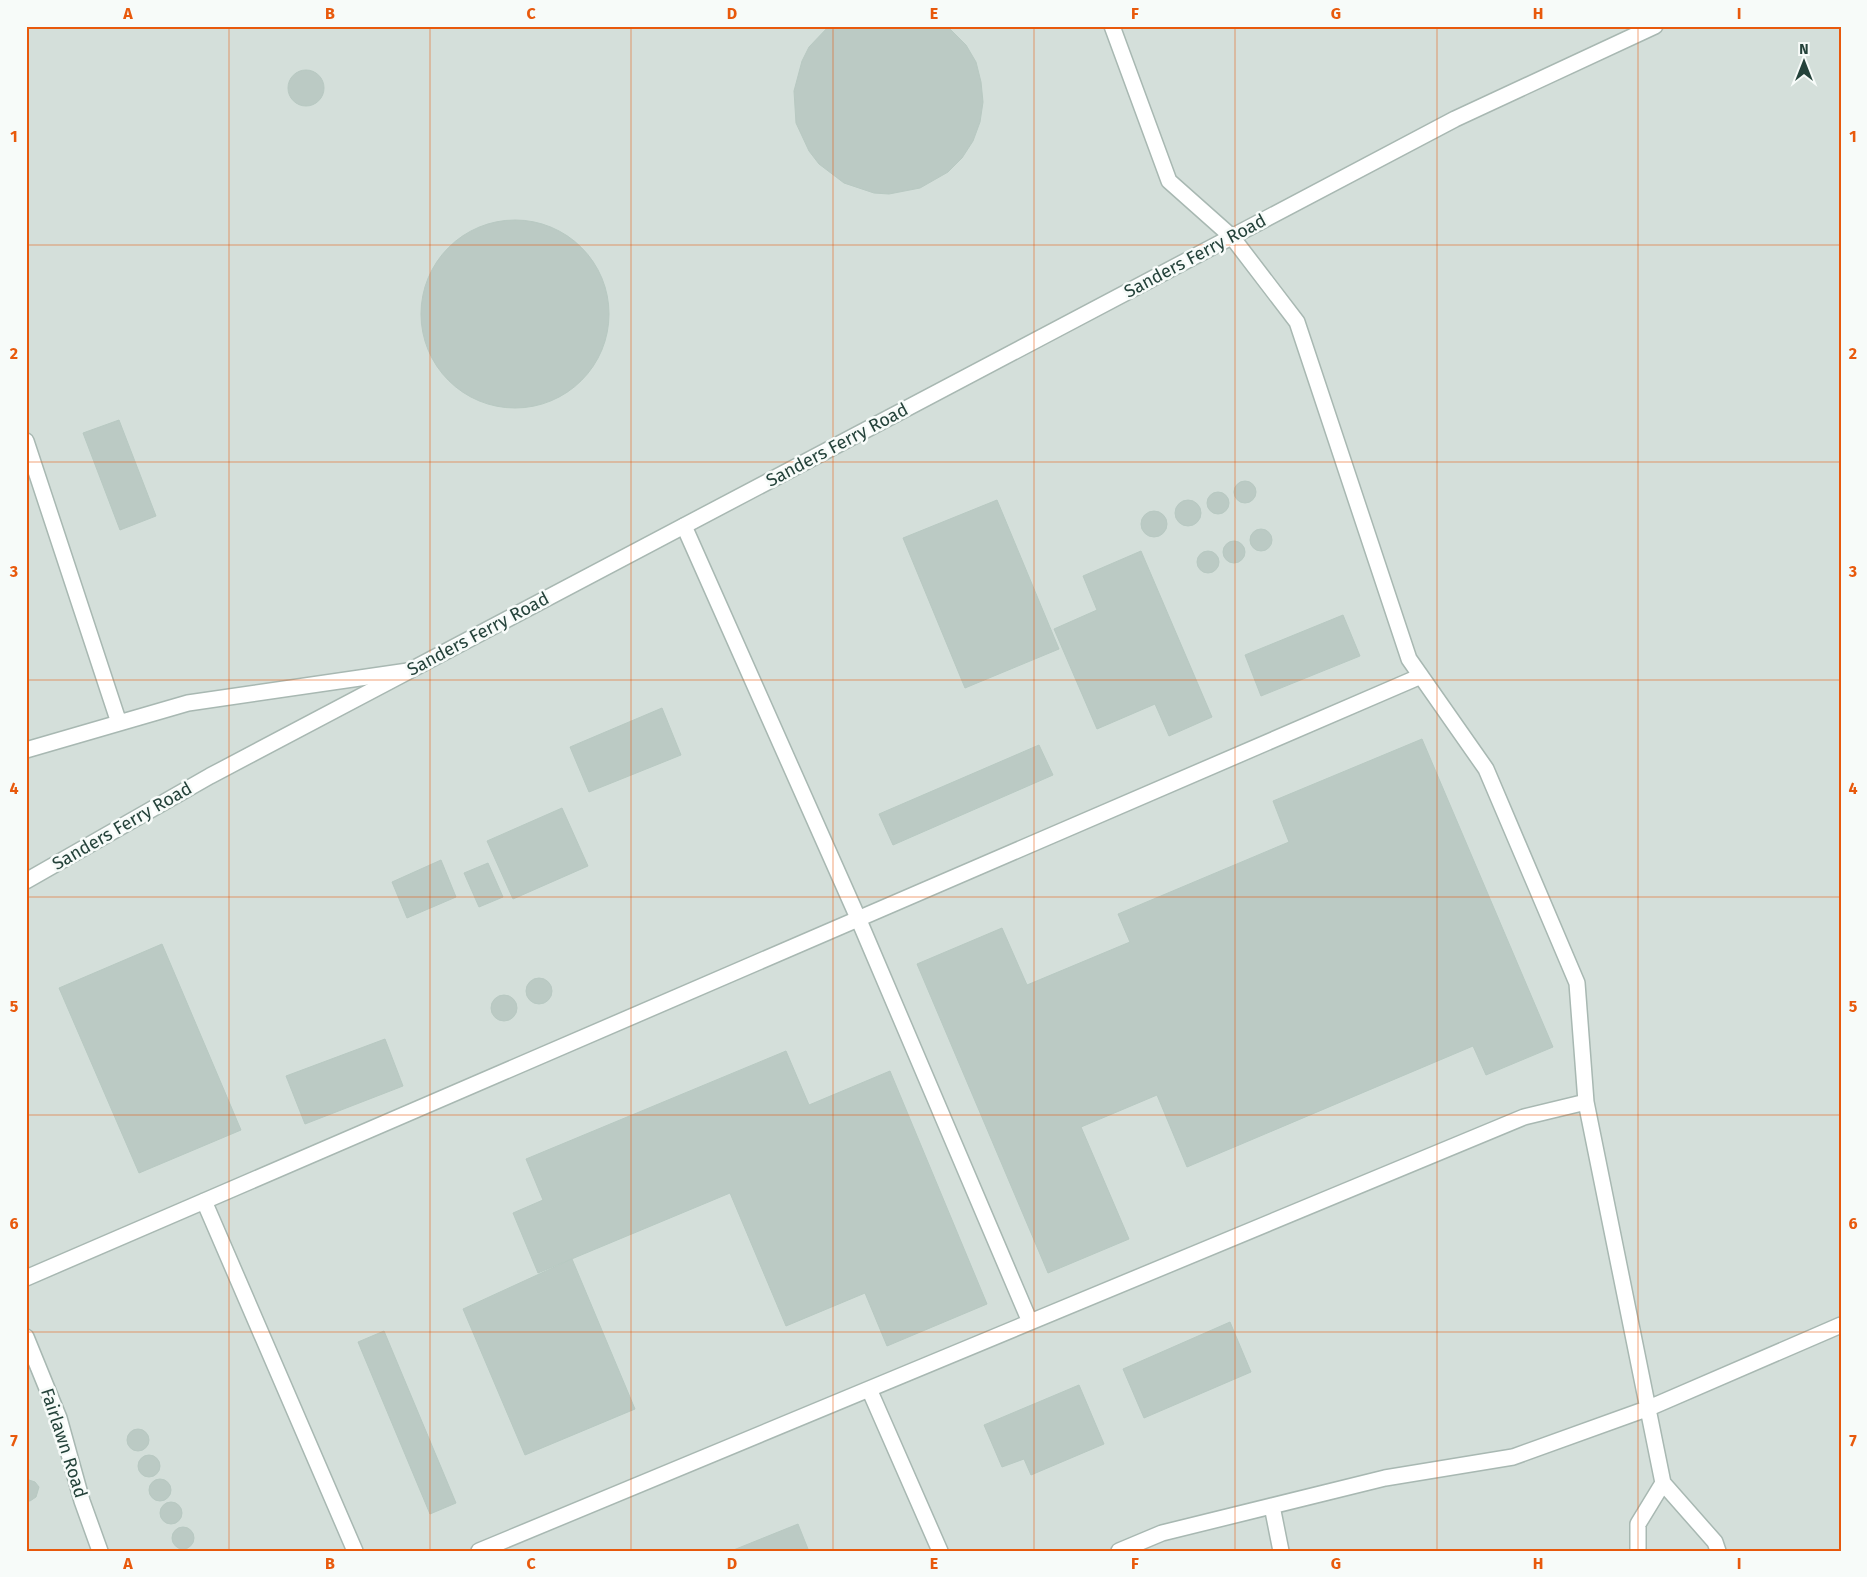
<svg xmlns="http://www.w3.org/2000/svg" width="1867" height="1577" font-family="'Fira Sans',sans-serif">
<rect width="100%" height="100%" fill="#e6efeb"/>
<path fill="#d4dfda" d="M26 26H1841V1551H26Z"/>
<path fill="#bbcac4" stroke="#b8c9c2" d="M829 26H947L966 45 976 62 981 82 983 102 980 122 973 141 962 158 948 172 920 188 889 194 874 193 844 183 819 164 809 151 796 123 794 91 802 61 809 47Z
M288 88a18 18 0 1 1 36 0a18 18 0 1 1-36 0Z
M421 314a94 94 0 1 1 188 0a94 94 0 1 1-188 0Z
M119 420 156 516 120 530 83 433Z
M1234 492a11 11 0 1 1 22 0a11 11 0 1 1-22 0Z
M1207 503a11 11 0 1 1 22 0a11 11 0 1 1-22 0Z
M997 500 1059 649 965 688 903 538Z
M1175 513a13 13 0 1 1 26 0a13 13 0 1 1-26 0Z
M1141 524a13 13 0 1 1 26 0a13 13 0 1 1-26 0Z
M1250 540a11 11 0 1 1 22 0a11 11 0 1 1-22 0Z
M1223 552a11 11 0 1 1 22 0a11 11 0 1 1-22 0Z
M1197 562a11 11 0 1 1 22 0a11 11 0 1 1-22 0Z
M1141 551 1212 717 1169 736 1155 704 1097 729 1054 629 1097 610 1083 576Z
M1343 615 1360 656 1261 696 1245 655Z
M662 708 681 755 589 792 570 747Z
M1422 739 1553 1047 1486 1075 1473 1046 1187 1167 1157 1095 1081 1127 1129 1239 1048 1273 917 964 1002 928 1027 985 1130 942 1118 914 1289 842 1273 801Z
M1039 745 1053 775 893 845 879 814Z
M562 808 588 866 513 899 487 841Z
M441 860 456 897 407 918 392 882Z
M488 863 503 897 479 907 464 873Z
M162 944 241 1130 139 1173 59 988Z
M526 991a13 13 0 1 1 26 0a13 13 0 1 1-26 0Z
M491 1008a13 13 0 1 1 26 0a13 13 0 1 1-26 0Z
M385 1039 403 1086 305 1124 286 1076Z
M786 1051 809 1105 890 1071 987 1304 887 1346 865 1293 786 1326 730 1193 538 1273 513 1213 543 1200 526 1159Z
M572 1259 635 1409 525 1455 463 1309Z
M1230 1322 1251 1372 1144 1418 1123 1369Z
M384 1331 456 1503 430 1514 358 1342Z
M1079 1385 1104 1444 1031 1475 1024 1459 1002 1467 984 1425Z
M127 1440a11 11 0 1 1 22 0a11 11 0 1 1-22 0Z
M138 1466a11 11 0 1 1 22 0a11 11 0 1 1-22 0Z
M26 1479 35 1482 39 1487 36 1497 30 1501H26Z
M149 1490a11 11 0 1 1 22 0a11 11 0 1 1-22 0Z
M160 1513a11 11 0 1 1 22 0a11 11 0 1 1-22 0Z
M798 1524 808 1549 731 1551Z
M172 1538a11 11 0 1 1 22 0a11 11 0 1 1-22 0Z"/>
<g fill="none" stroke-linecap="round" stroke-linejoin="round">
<g stroke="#a8b8b2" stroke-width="18">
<path id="lane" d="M1112 26 1169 181 1232 237 1297 322 1409 659 1486 769 1577 983 1586 1102 1663 1483
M26 441 119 723
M684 526 858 918 1030 1322
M26 750 188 703 408 671
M204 1201 355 1551
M26 1278 1421 676
M869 1389 940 1551
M1272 1506 1281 1551
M479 1551 1524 1117 1586 1102
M1119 1551 1162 1533 1385 1478 1513 1457 1649 1408 1841 1325
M1638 1551V1524L1663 1483 1715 1542 1718 1551"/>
</g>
<g stroke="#a8b8b2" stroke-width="18">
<path id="street" d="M26 881 210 776 1455 119 1655 26
M26 1337 59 1418 82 1501 100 1551"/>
</g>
<use href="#lane" stroke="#fff" stroke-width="15"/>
<use href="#street" stroke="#fff" stroke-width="15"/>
</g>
<path fill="none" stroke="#e8590c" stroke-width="1" stroke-opacity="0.55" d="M229 26V1551M430 26V1551M631 26V1551M833 26V1551M1034 26V1551M1235 26V1551M1437 26V1551M1638 26V1551M26 245H1841M26 462H1841M26 680H1841M26 897H1841M26 1115H1841M26 1332H1841"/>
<g text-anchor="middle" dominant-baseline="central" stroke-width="5" stroke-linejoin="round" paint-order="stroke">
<g font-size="18" fill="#24423a" stroke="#f7fbf9">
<text transform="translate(1195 256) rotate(-28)">Sanders Ferry Road</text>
<text transform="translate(837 445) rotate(-28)">Sanders Ferry Road</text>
<text transform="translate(478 634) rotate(-28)">Sanders Ferry Road</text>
<text transform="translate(122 826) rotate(-30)">Sanders Ferry Road</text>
<text transform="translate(64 1443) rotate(72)">Fairlawn Road</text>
</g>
</g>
<rect width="1867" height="1577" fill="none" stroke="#f7fbf9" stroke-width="55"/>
<g transform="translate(1804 62)" stroke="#f7fbf9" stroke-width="4" paint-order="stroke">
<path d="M0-4L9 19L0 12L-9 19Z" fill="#24423a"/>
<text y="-8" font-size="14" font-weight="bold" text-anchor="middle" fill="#24423a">N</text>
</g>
<rect x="28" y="28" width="1812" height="1522" fill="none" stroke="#e8590c" stroke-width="2"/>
<g font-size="16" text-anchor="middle" font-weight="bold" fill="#e8590c">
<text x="128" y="19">A</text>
<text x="330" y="19">B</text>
<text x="531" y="19">C</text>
<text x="732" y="19">D</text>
<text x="934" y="19">E</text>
<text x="1135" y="19">F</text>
<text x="1336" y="19">G</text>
<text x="1538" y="19">H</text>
<text x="1739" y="19">I</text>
<text x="14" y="142">1</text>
<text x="1853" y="142">1</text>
<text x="14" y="359">2</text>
<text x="1853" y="359">2</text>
<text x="14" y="577">3</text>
<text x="1853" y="577">3</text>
<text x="14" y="794">4</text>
<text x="1853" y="794">4</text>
<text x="14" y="1012">5</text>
<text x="1853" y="1012">5</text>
<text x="14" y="1229">6</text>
<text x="1853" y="1229">6</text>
<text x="14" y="1446">7</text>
<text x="1853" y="1446">7</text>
<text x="128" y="1569">A</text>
<text x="330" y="1569">B</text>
<text x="531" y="1569">C</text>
<text x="732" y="1569">D</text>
<text x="934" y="1569">E</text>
<text x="1135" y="1569">F</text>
<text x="1336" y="1569">G</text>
<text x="1538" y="1569">H</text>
<text x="1739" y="1569">I</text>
</g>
</svg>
